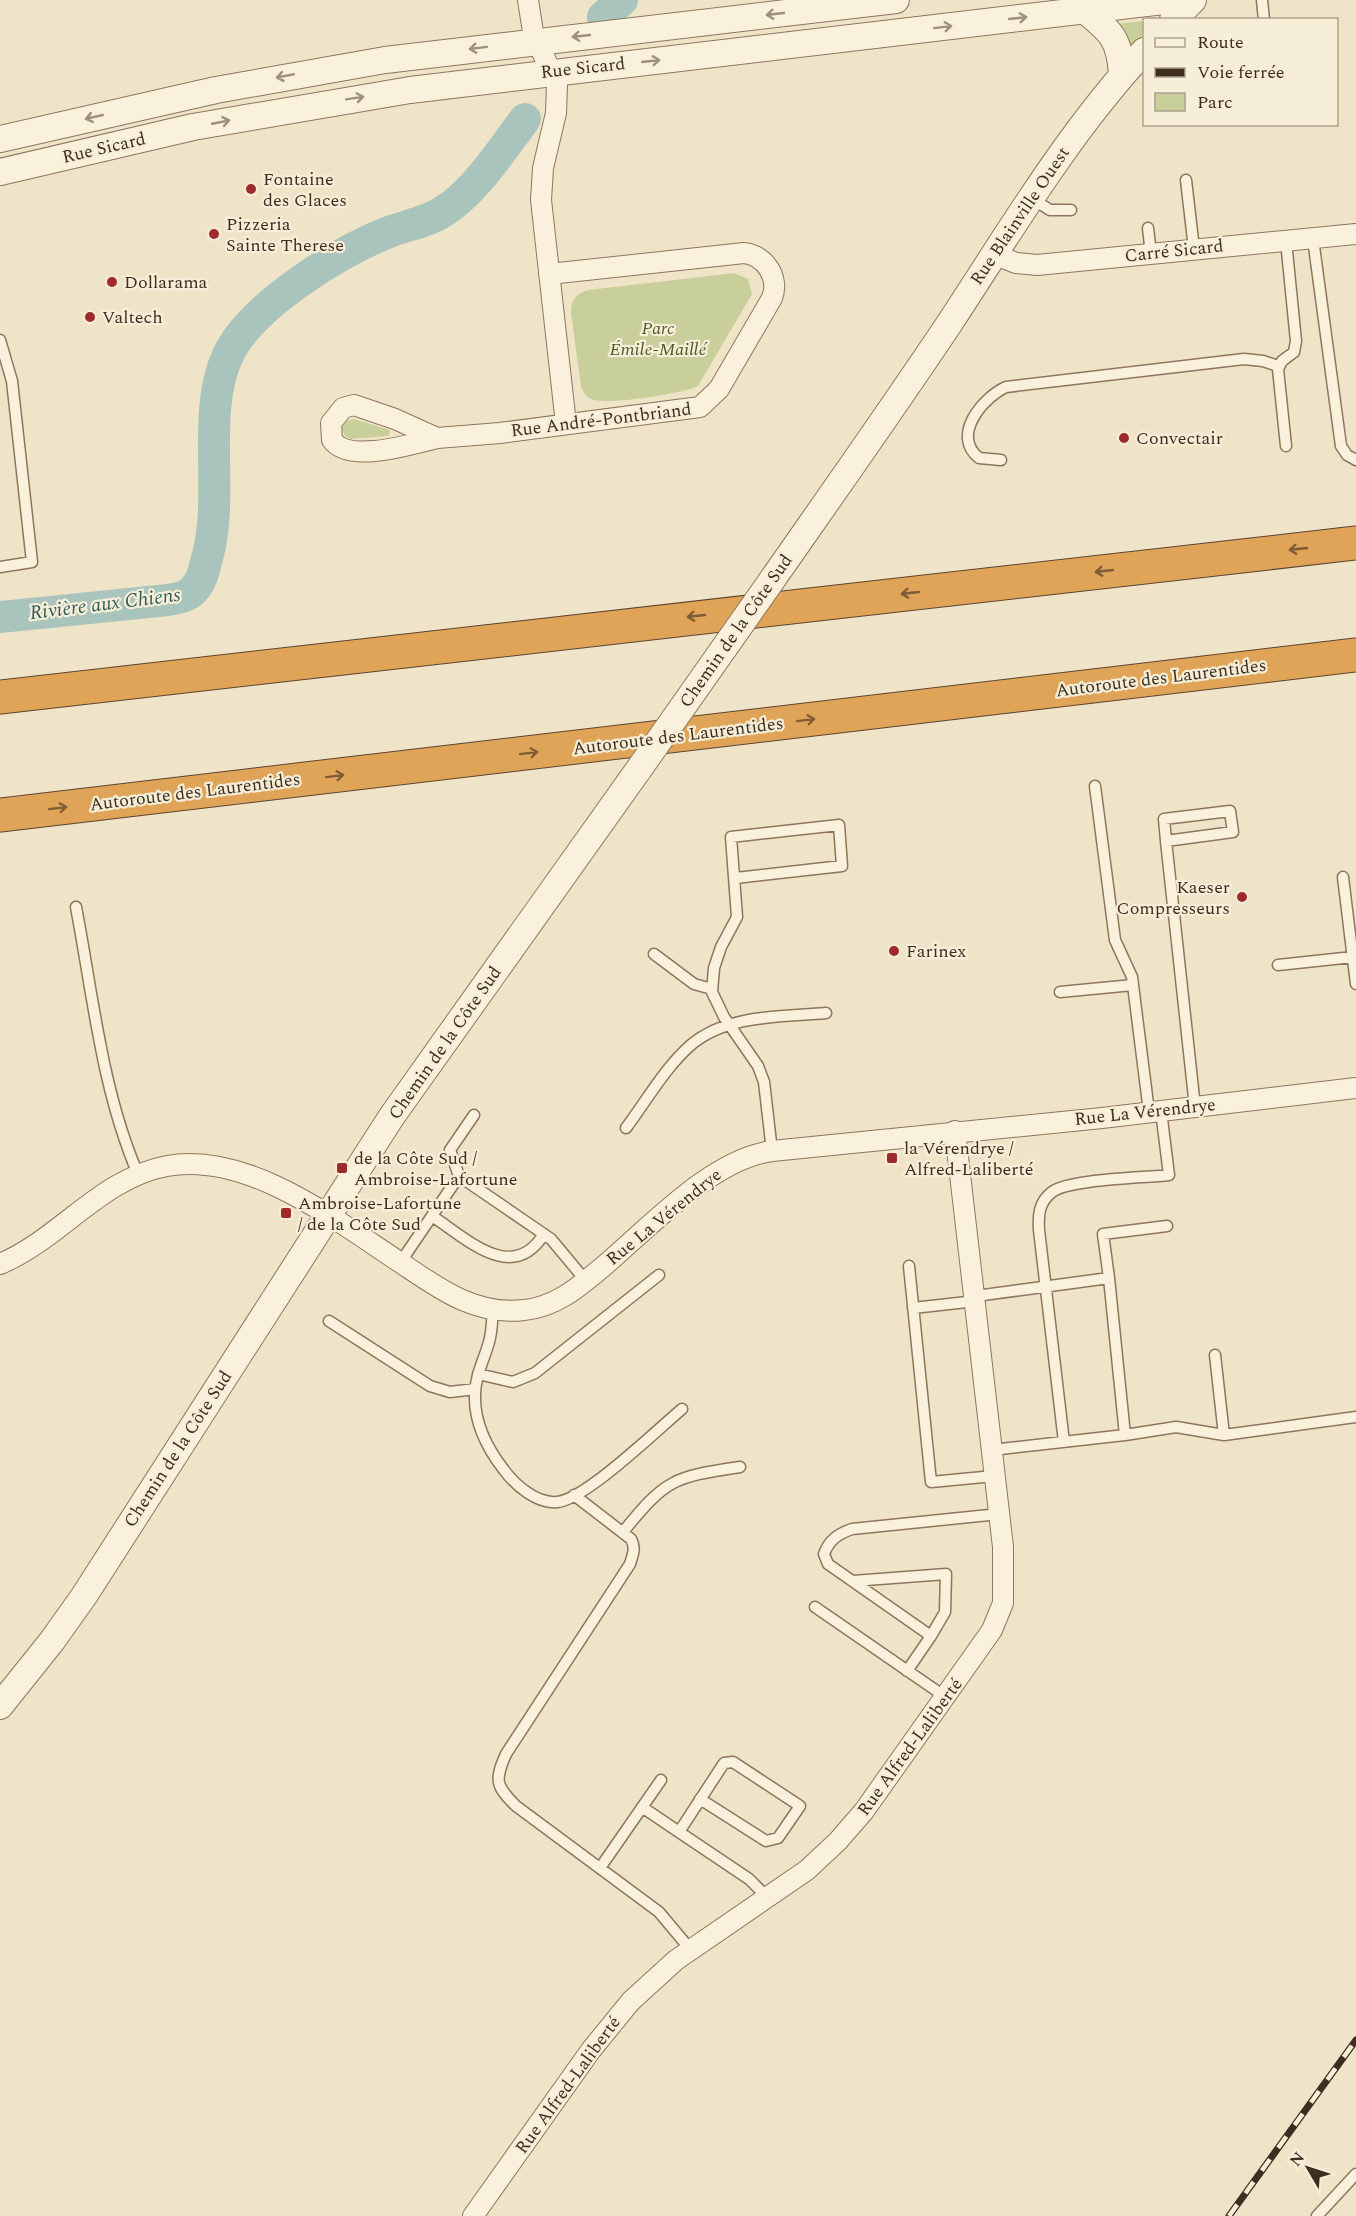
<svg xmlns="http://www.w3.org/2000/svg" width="1356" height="2216" font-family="Spectral,serif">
<rect width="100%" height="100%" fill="#f0e4c8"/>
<path fill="#c9cf9b" d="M1144 21V35L1131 49 1116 24Z
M734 273 748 279 752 294 698 386C688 393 606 405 594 400 587 398 584 393 581 387L571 313C571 300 576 293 589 290Z
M354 419 390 430 389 436 350 439 344 435 342 427 347 421Z"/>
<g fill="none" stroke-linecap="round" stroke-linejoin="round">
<path stroke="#a9c4bc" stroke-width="32" d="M603 17 622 0
M0 617 168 600C179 598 189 597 196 587 202 580 204 570 206 562 226 497 200 415 228 355 251 306 340 251 389 232 407 225 428 222 444 211 475 192 503 148 525 119"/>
<g stroke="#8d765c" stroke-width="13">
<path id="service" d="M1262 0 1264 20
M1186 180 1194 249
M1031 198 1050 210H1071
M1148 228 1151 254
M1313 239 1341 446 1347 455 1356 460
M1286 241 1296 341 1294 352 1282 361 1278 369 1286 446
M0 340 12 381 32 562 0 567
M1001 460 979 458C951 436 982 398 1006 387L1244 359 1263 361 1278 366
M1095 786 1115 940 1132 977 1149 1112
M1166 841 1233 832 1230 811 1164 819 1166 841 1195 1107
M1343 877 1356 984
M736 878 842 866 839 825 731 837 737 917 721 947 714 968 712 992 724 1017 758 1066 764 1082 772 1151
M76 907C93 996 102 1091 138 1174
M654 954 694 984 712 989
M1278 965 1353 957
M1060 992 1133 985
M626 1128C647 1100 666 1066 692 1044 728 1014 783 1017 826 1013
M459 1176 450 1150 474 1115
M432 1216C466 1238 512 1285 544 1234
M400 1263 459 1176 551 1239 586 1281
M909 1266 931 1482 994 1476
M1109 1278 1103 1234 1167 1226
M976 1296 1109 1278 1125 1435 992 1450
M913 1308 976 1301
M493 1310C492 1320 492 1332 489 1342 484 1360 475 1376 475 1395 474 1423 487 1448 504 1470 515 1485 537 1504 557 1502 585 1500 658 1429 682 1409
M329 1321 430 1386 450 1392 475 1389
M1215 1355 1224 1435
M478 1374 513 1382 535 1373 659 1275
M1125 1435 1176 1427 1224 1435 1356 1417
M1064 1442 1039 1230C1038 1215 1039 1202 1052 1192 1069 1179 1144 1178 1169 1175L1161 1111
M574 1495 631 1539C636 1548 633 1554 630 1564L506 1754C494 1781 496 1786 516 1806L659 1912 690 1949
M623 1532C666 1479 673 1477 740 1467
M853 1581 946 1574 945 1612 931 1636
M815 1607 947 1698
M907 1671 931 1636 828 1564 824 1554C829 1540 838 1534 852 1529L999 1514
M700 1799 766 1841 778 1838 800 1806 733 1762 724 1763 679 1832 749 1879 768 1898
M642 1807 679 1832
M600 1868 661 1780
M1317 2216 1356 2174"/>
</g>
<g stroke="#8d765c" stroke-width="22">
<path id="minor" d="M528 0 533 32 557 85 556 113 543 168 541 200 566 424
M994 254 1016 263 1037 265 1356 234
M354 405 395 419 437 438C412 444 349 464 332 440L331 423 343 408Z
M437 438 500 433 700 407 719 389 772 298C780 278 765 255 744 253L549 274
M0 1264C60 1239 101 1178 167 1166 249 1151 338 1222 404 1265 441 1290 477 1316 524 1310 557 1307 581 1285 605 1265 651 1226 712 1159 772 1151L1102 1118 1356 1088
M473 2216 591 2050 631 2001 676 1960 807 1870 838 1841 864 1811 992 1630 1003 1603V1547L955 1131"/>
</g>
<g stroke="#8d765c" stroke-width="28">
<path id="tertiary" d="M1084 10C1112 32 1120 40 1122 75
M1173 20 1193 0
M0 139 216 90 385 60 896 0
M0 172 193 127 410 90 1172 0
M772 580C832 494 893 408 951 321 1012 228 1069 132 1144 51
M0 1706 52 1641 84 1596 392 1116 639 769"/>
</g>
<g stroke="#5b4430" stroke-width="35">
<path id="motorway" d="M0 697 1356 543
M0 815 1356 655"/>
</g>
<use href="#service" stroke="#faf1dc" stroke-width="10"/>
<use href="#minor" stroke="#faf1dc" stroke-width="20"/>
<use href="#tertiary" stroke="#faf1dc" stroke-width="26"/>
<use href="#motorway" stroke="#e0a458" stroke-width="33"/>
<g stroke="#3d2e20" stroke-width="7">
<path id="rail" d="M1229 2216 1356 2040"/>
</g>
<use href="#rail" stroke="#f7eed8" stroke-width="4.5" stroke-dasharray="14" stroke-linecap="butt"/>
<g stroke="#8d765c" stroke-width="28" stroke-linecap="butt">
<path id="tertiary-bridge" d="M639 769 772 580"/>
</g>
<use href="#tertiary-bridge" stroke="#faf1dc" stroke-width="26"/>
</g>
<defs><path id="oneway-shaft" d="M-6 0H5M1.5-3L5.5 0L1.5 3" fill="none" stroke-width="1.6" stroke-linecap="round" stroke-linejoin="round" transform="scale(1.5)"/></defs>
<g stroke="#9c907e">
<use href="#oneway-shaft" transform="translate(775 14) rotate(174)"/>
<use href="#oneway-shaft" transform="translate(1018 18) rotate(-6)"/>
<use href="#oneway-shaft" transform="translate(943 27) rotate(-7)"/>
<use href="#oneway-shaft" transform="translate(581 36) rotate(174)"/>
<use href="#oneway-shaft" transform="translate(478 48) rotate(173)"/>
<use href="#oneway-shaft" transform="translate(651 61) rotate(-6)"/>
<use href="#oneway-shaft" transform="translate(285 76) rotate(169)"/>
<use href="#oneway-shaft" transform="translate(355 98) rotate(-9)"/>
<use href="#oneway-shaft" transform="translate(94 117) rotate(167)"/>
<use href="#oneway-shaft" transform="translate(221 122) rotate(-11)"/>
</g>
<g stroke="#7e5d36">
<use href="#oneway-shaft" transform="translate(1298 549) rotate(174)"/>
<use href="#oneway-shaft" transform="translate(1104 571) rotate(174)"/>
<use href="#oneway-shaft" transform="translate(910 593) rotate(174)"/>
<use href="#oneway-shaft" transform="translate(696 616) rotate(174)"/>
<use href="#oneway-shaft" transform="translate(806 720) rotate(-7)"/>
<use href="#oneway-shaft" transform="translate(529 753) rotate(-7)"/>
<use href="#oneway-shaft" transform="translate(335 776) rotate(-7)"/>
<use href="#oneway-shaft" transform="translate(58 808) rotate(-7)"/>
</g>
<g fill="#9e2a2b" stroke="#f7eed8" stroke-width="2">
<circle cx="251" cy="189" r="6"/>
<circle cx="214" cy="234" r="6"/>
<circle cx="112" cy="282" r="6"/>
<circle cx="90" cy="317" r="6"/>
<circle cx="1124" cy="438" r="6"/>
<circle cx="1242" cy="897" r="6"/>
<circle cx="894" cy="951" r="6"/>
<rect x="886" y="1152" width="12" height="12" rx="3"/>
<rect x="336" y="1162" width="12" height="12" rx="3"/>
<rect x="280" y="1207" width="12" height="12" rx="3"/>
</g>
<g text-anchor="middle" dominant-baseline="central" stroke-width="4.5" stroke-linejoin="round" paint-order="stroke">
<g font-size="18" fill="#3d2e20" stroke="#f7eed8">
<text transform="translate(583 68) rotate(-6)">Rue Sicard</text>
<text transform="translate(104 148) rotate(-13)">Rue Sicard</text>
<text transform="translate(1020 216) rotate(-56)">Rue Blainville Ouest</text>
<text transform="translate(1174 251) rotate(-6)">Carré Sicard</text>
<text transform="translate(601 420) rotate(-7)">Rue André-Pontbriand</text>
<text transform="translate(736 631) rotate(-55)">Chemin de la Côte Sud</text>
<text transform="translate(1161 678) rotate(-7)">Autoroute des Laurentides</text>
<text transform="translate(678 736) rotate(-7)">Autoroute des Laurentides</text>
<text transform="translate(195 792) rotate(-7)">Autoroute des Laurentides</text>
<text transform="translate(445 1043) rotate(-55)">Chemin de la Côte Sud</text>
<text transform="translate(1145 1112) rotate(-6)">Rue La Vérendrye</text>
<text transform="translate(664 1217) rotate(-39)">Rue La Vérendrye</text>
<text transform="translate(178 1449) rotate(-57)">Chemin de la Côte Sud</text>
<text transform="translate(910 1747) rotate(-54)">Rue Alfred-Laliberté</text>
<text transform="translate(568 2085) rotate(-54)">Rue Alfred-Laliberté</text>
</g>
<g font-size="18" fill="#3d2e20" stroke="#f7eed8" text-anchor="start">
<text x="263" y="179">Fontaine<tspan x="263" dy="21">des Glaces</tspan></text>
<text x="226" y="224">Pizzeria<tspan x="226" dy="21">Sainte Therese</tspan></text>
<text x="124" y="282">Dollarama</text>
<text x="102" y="317">Valtech</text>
<text x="1136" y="438">Convectair</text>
<text x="1230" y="887" text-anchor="end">Kaeser<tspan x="1230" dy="21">Compresseurs</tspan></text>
<text x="906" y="951">Farinex</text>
<text x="904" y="1148">la Vérendrye /<tspan x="904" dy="21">Alfred-Laliberté</tspan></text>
<text x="354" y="1158">de la Côte Sud /<tspan x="354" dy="21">Ambroise-Lafortune</tspan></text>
<text x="298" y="1203">Ambroise-Lafortune<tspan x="298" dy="21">/ de la Côte Sud</tspan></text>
</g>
<g font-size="18" font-style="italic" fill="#4d5a26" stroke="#f7eed8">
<text x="658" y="328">Parc<tspan x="658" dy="21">Émile-Maillé</tspan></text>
</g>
<g font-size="20" font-style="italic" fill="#2f5d5a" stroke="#f7eed8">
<text transform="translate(105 604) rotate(-7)">Rivière aux Chiens</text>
</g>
</g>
<rect x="1143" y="18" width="195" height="108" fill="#f7eed8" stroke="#ada18e" stroke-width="1.5"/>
<rect x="1155" y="38" width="30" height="9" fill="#faf1dc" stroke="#ada18e" stroke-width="1.5"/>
<text x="1197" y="48" font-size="18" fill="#3d2e20">Route</text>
<rect x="1155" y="68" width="30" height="9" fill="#3d2e20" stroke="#ada18e" stroke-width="1.5"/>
<text x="1197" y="78" font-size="18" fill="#3d2e20">Voie ferrée</text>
<rect x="1155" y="93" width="30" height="18" fill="#c9cf9b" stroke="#ada18e" stroke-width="1.5"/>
<text x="1197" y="108" font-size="18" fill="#3d2e20">Parc</text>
<g transform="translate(1308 2168) rotate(309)" stroke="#f7eed8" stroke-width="4.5" paint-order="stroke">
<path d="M0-4.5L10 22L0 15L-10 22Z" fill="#3d2e20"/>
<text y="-9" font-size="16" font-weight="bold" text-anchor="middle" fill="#3d2e20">N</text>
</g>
</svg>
